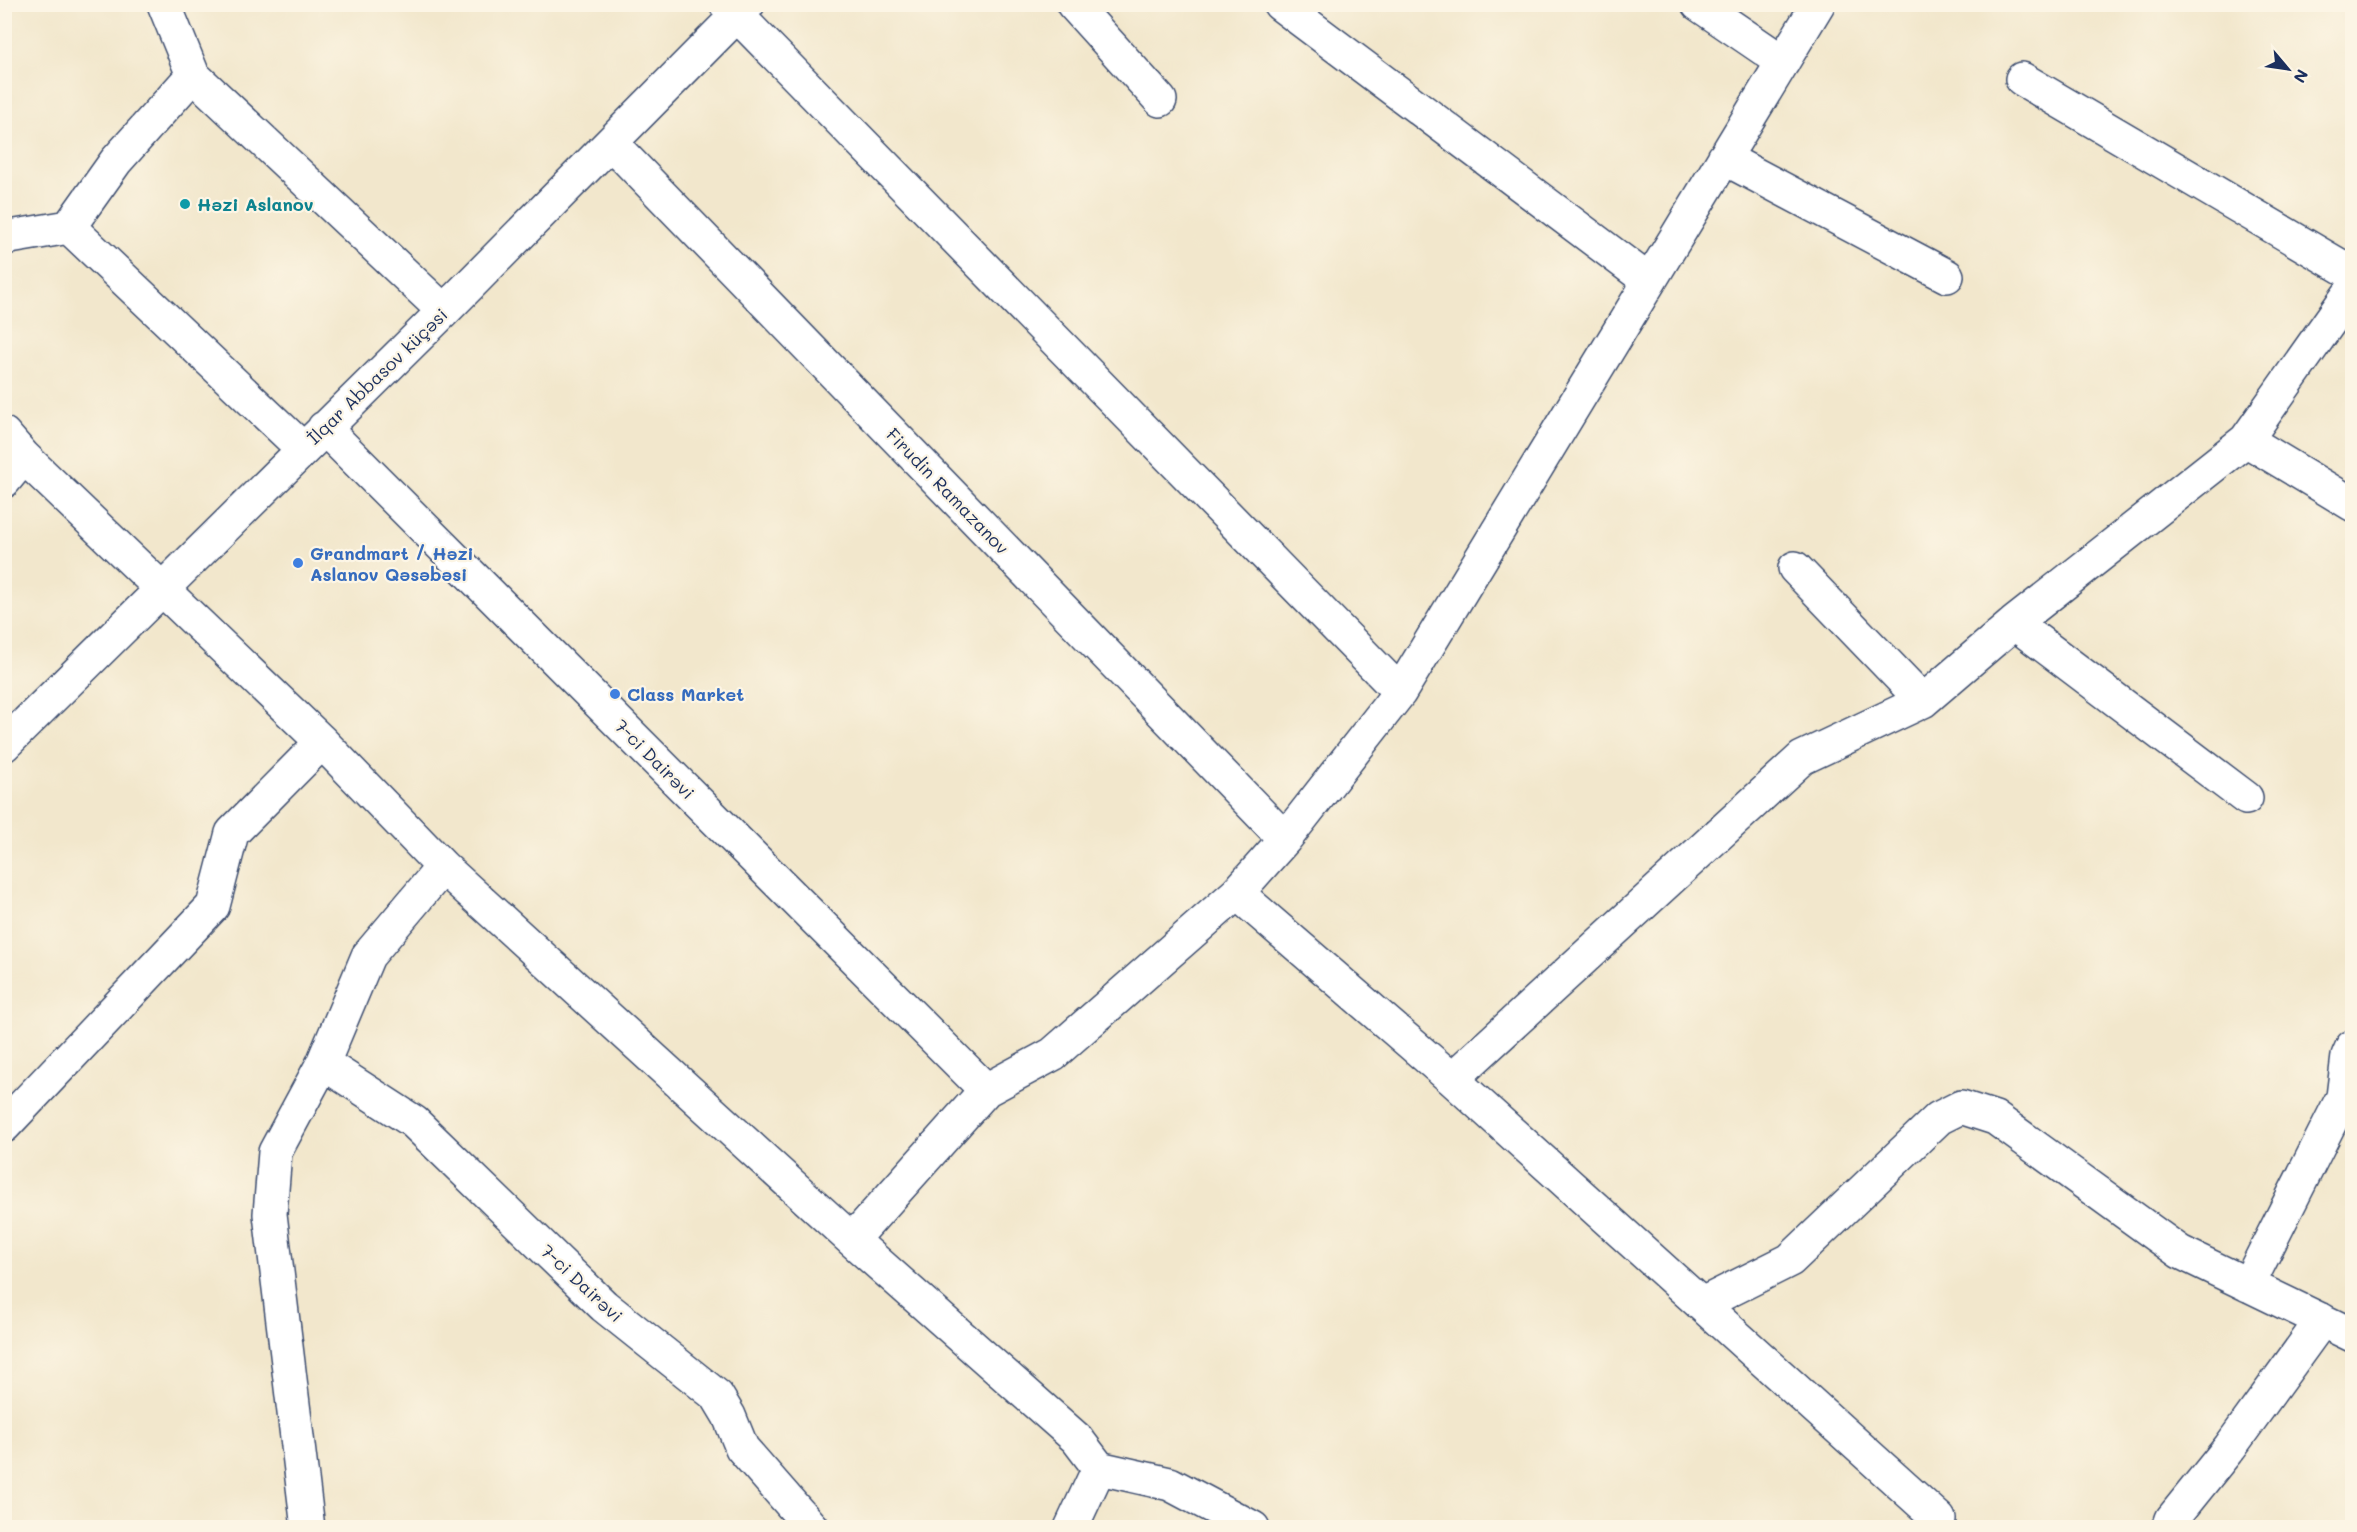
<svg xmlns="http://www.w3.org/2000/svg" width="2357" height="1532" font-family="Mali,sans-serif">
<rect width="100%" height="100%" fill="#fcf5e5"/>
<filter id="ink" filterUnits="userSpaceOnUse"><feTurbulence type="fractalNoise" baseFrequency=".0167" numOctaves="2"/><feDisplacementMap in="SourceGraphic" scale="12" xChannelSelector="R" yChannelSelector="G"/><feConvolveMatrix kernelMatrix="1 2 1 2 8 2 1 2 1" color-interpolation-filters="sRGB"/></filter>
<filter id="wash" filterUnits="userSpaceOnUse"><feTurbulence type="fractalNoise" baseFrequency=".008" numOctaves="4" result="noise"/><feDisplacementMap in="SourceGraphic" scale="24" xChannelSelector="R" yChannelSelector="G"/><feGaussianBlur stdDeviation="1.35" result="paint"/><feColorMatrix in="noise" values="0 0 0 0 0 0 0 0 0 0 0 0 0 0 0 0 0 1.4 0 .05"/><feComposite in="paint" operator="in"/></filter>
<g filter="url(#wash)">
<rect width="100%" height="100%" fill="#f2e7cc"/>
</g>
<g filter="url(#ink)">
<g fill="none" stroke-linecap="round" stroke-linejoin="round">
<g stroke="#3b4b6e" stroke-width="36">
<path id="minor" d="M164 4 193 75 444 311
M726 4 1400 692
M1073 4 1160 100
M1280 4 1649 281
M1698 4 1783 62
M193 75 116 161 69 227 303 449
M2022 79 2352 273
M611 143 1285 839
M1724 158 1947 276
M4 238 69 227
M324 428 986 1090
M4 434 24 457 322 742 443 867 852 1240 1077 1439 1099 1468 1071 1528
M2246 440 2352 504
M4 481 24 457
M1795 568 1923 701
M2014 623 2246 798
M4 745 444 311 748 4
M1237 893 1452 1079 1939 1519
M323 1063 414 1122 604 1306 717 1396 729 1416 742 1448 812 1528
M1452 1079 1802 758 1923 701 2014 623 2246 440 2352 290
M4 1126 213 906 232 833 322 742
M852 1240 986 1090 1053 1054 1237 893 1285 839 1400 692 1818 4
M2248 1285 2343 1097 2348 1056 2352 1047
M1702 1304 1790 1260 1939 1118 1961 1107 1995 1118 2180 1252 2352 1335
M1099 1468 1170 1484 1253 1528
M308 1528 270 1214 275 1152 323 1063 368 956 443 867
M2169 1528 2172 1519 2230 1447 2322 1320"/>
</g>
<use href="#minor" stroke="#fff" stroke-width="33"/>
</g>
</g>
<circle fill="#0f9aa8" stroke="#fcf5e5" stroke-width="2" cx="185" cy="204" r="6"/>
<g fill="#3f7fe0" stroke="#fcf5e5" stroke-width="2">
<circle cx="298" cy="563" r="6"/>
<circle cx="615" cy="694" r="6"/>
</g>
<g text-anchor="middle" dominant-baseline="central" stroke-width="4.5" stroke-linejoin="round" paint-order="stroke">
<g font-size="18" font-weight="bold" fill="#0d838f" stroke="#fcf5e5" text-anchor="start">
<text x="197" y="204">Həzi Aslanov</text>
</g>
<g font-size="18" fill="#1b2f5e" stroke="#fcf5e5">
<text transform="translate(377 376) rotate(-44)">İlqar Abbasov küçəsi</text>
<text transform="translate(948 491) rotate(46)">Firudin Ramazanov</text>
<text transform="translate(655 759) rotate(45)">7-ci Dairəvi</text>
<text transform="translate(582 1283) rotate(43)">7-ci Dairəvi</text>
</g>
<g font-size="18" font-weight="bold" fill="#366cbe" stroke="#fcf5e5" text-anchor="start">
<text x="310" y="553">Grandmart / Həzi<tspan x="310" dy="21">Aslanov Qəsəbəsi</tspan></text>
<text x="627" y="694">Class Market</text>
</g>
</g>
<rect width="2357" height="1532" fill="none" stroke="#fcf5e5" stroke-width="24"/>
<g transform="translate(2288 69) rotate(119)" stroke="#fcf5e5" stroke-width="4.5" paint-order="stroke">
<path d="M0-4.5L10 22L0 15L-10 22Z" fill="#1b2f5e"/>
<text y="-9" font-size="16" font-weight="bold" text-anchor="middle" fill="#1b2f5e">N</text>
</g>
</svg>
